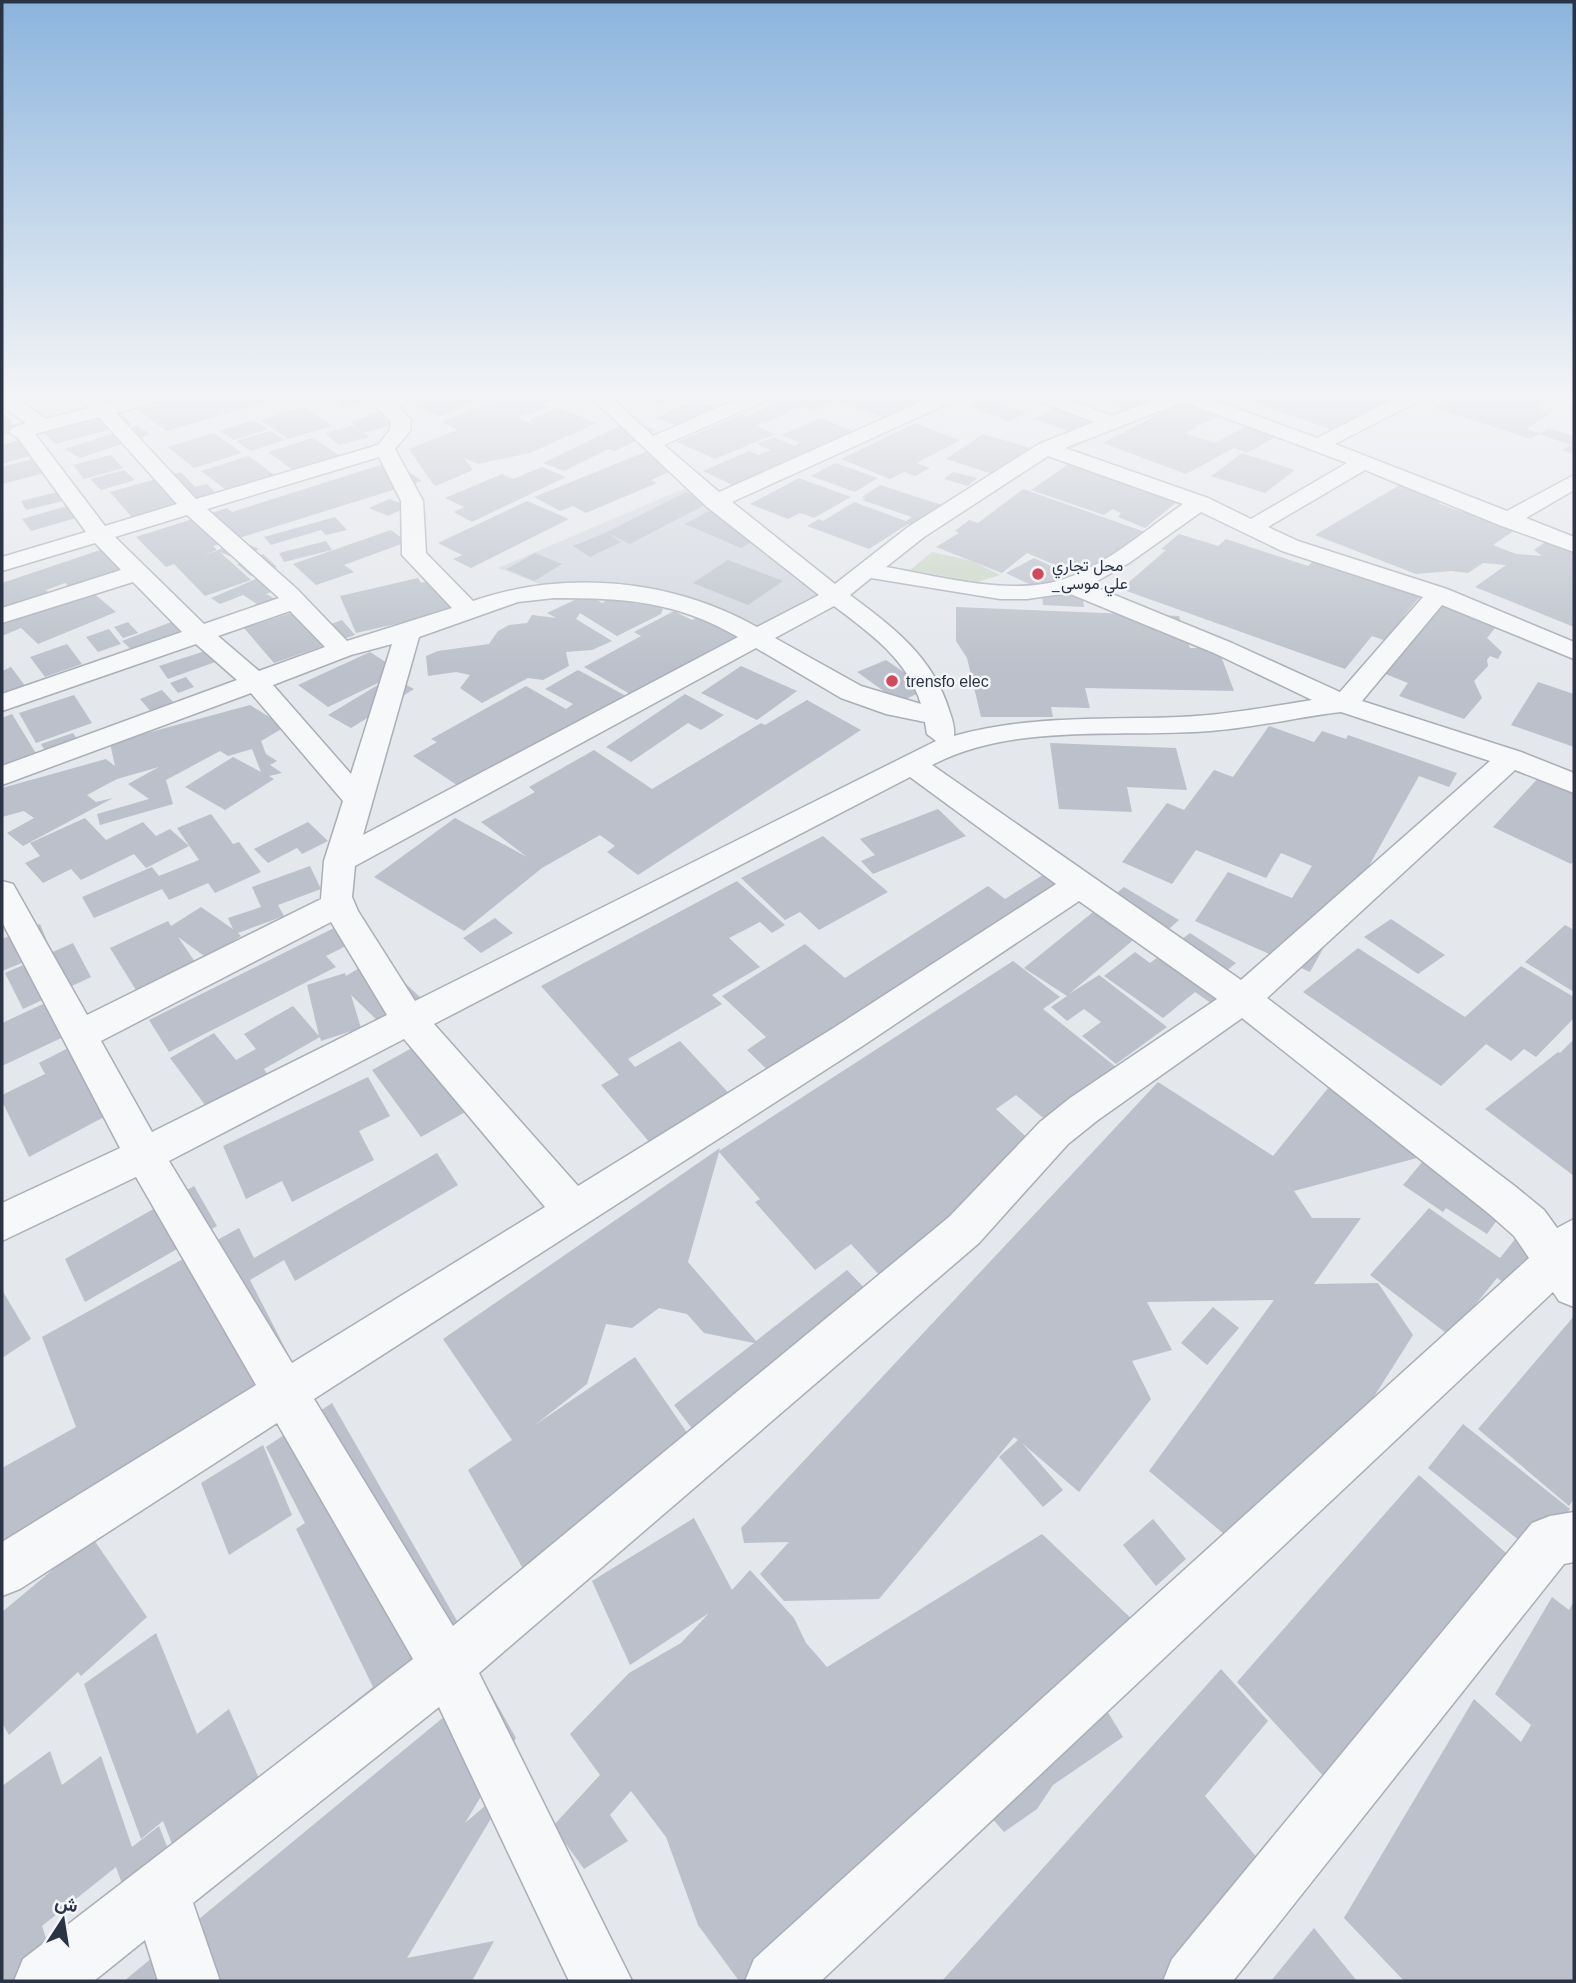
<svg xmlns="http://www.w3.org/2000/svg" width="1576" height="1983" font-family="Arial,Vazirmatn,sans-serif">
<rect width="100%" height="100%" fill="#e4e7ec"/>
<path fill="#d2d6de" d="M688 487 820 597 757 628 654 590 545 586 498 568Z"/>
<path fill="#c9d6c5" d="M932 552 972 561 1000 575 977 582 910 570Z"/>
<path fill="#bbc0ca" d="M109 391H161L123 402Z
M210 391H316L305 395 301 392 166 431 139 410Z
M367 391 377 399 344 408 333 398Z
M449 391H504L440 416 412 405Z
M524 391H589L571 398 543 403 547 408 519 417 520 419 535 425 530 420 559 408 597 423 530 453 478 464 464 458 473 470 436 486 433 484 409 449 457 430 441 422 484 405 510 400 507 397Z
M650 391H676L685 394 661 405 637 396Z
M803 391H868L880 395 889 391H949L891 420 835 401 814 411 801 406 766 423 752 418 763 423 756 426 775 434 715 459 677 442 742 414 747 417Z
M1088 391H1166L1175 394 1133 412 1084 392Z
M1223 391H1411L1332 430Z
M1464 391H1566L1537 408 1551 413 1527 429 1540 433 1531 439 1435 408Z
M987 398 1026 413 1009 421 970 406Z
M1188 399 1225 412 1185 433 1214 443 1253 423 1283 433 1247 453 1234 448 1186 474 1103 443Z
M695 401 725 411 687 430 656 418Z
M1059 406 1098 419 1073 433 1034 419Z
M303 407 332 426 288 439 260 420Z
M120 413 132 424 55 444 44 433Z
M378 413 393 425 363 433 369 437 339 445 325 433 355 425 350 421Z
M5 414 19 431 2 435V415Z
M821 418 863 435 741 489 703 471 749 451 758 455 771 450 757 444 774 437 794 446 800 443 781 435Z
M253 420 268 429 234 440 220 431Z
M630 421 657 430 615 451 609 449 564 471 543 463Z
M915 423 960 440 917 463 930 468 915 476 904 472 890 479 841 459Z
M136 426 151 434 80 458 65 449Z
M1549 428 1574 436V454L1562 450 1571 445 1538 434Z
M270 431 285 440 251 451 236 441Z
M214 433 242 453 194 468 168 447Z
M983 434 1041 451 1005 478 946 459Z
M313 438 343 458 297 473 268 452Z
M19 440 33 455 2 464V445Z
M650 450 683 466 651 480 657 483 586 513 573 506 560 511 534 497Z
M1242 453 1295 470 1265 493 1211 476Z
M111 455 123 468 84 479 73 465Z
M249 456 278 478 230 493 201 471Z
M35 458 45 473 2 484V467Z
M393 461 422 481 213 546 217 550 202 556 216 551 238 540 259 549 239 560 220 552 251 580 205 596 174 564 166 567 136 537 227 508 232 512Z
M1073 461 1178 501 1145 528 1118 517 1121 513 1113 509 1104 515 1031 490Z
M835 463 878 478 855 492 811 476Z
M542 467 566 477 472 522 454 512 464 507 445 498 502 474 513 479Z
M124 470 135 480 101 490 90 479Z
M181 472 195 487 207 484 216 493 135 521 110 492Z
M953 472 977 478 968 486 944 479Z
M799 478 851 497 814 518 800 513 788 519 750 504Z
M1403 483 1452 494 1438 503 1462 512 1471 506 1475 509 1486 502 1531 519 1493 545 1516 554 1542 556 1534 550 1559 532 1574 538V627L1475 587 1506 565 1483 563 1468 573 1451 571 1416 574 1315 535Z
M880 485 945 506 915 527 908 524 869 549 807 526 819 519 823 521 854 502 906 521 912 517 862 500 866 498 862 497Z
M1023 489 1148 533 1081 576 1027 553 1002 573 936 547 959 533 955 531 969 520 978 523Z
M61 491 67 500 26 510 21 501Z
M686 492 710 502 630 544 607 533 621 542 590 557 573 546 605 533Z
M389 499 409 506 388 516 369 508Z
M527 501 569 519 471 568 453 559 462 555 438 543Z
M67 506 76 518 31 531 22 519Z
M718 506 761 537 741 548 685 524Z
M335 517 347 530 326 535 321 530 271 545 264 537Z
M391 530 407 542 344 565 354 572 316 585 293 564Z
M1179 534 1218 546 1226 539 1308 566 1316 558 1424 592 1404 616 1414 619 1395 644 1372 636 1345 669 1121 589 1166 550 1161 549Z
M326 541 332 550 284 562 279 553Z
M106 548 131 570 73 591 65 583 46 590 50 594 2 611V583Z
M535 553 562 564 534 581 506 569Z
M263 554 277 567 251 576 237 564Z
M1034 558 1070 575 1043 591 1006 573Z
M728 560 783 581 748 605 693 583Z
M275 571 293 583 266 594 275 599 294 592 300 595 226 617 257 604 243 595 220 604 211 598Z
M418 578 421 583 431 580 441 588 453 611 356 633 340 596Z
M92 592 116 612 38 644 21 628 2 636V623Z
M587 594 602 603 618 594 636 604 652 602 663 609 661 614 617 636 580 613 576 619 612 641 592 650 566 652 569 666 543 680 528 678 482 703 460 688 470 675 456 672 428 676 426 656 438 651 489 644 498 631 509 625 527 623 532 615 556 618 547 613Z
M1042 594 1082 595 1084 607 1043 605Z
M1442 606 1498 624 1487 638 1502 652 1498 659 1490 656 1487 660 1488 666 1474 681 1482 698 1464 719 1399 696 1408 683 1383 673Z
M309 607 326 626 342 620 355 635 274 663 244 628Z
M716 607 757 628 635 697 584 667 641 636 634 632 674 611 692 620Z
M956 607 1179 616 1190 648H1218L1234 691 1085 688 1090 708 1051 707 1053 717H981L967 658 956 641Z
M176 620 189 631 135 653 122 641Z
M128 622 138 633 123 638 114 627Z
M109 629 121 644 98 652 86 637Z
M67 644 82 664 45 677 30 657Z
M208 650 218 661 168 679 159 666Z
M370 652 401 672 328 707 298 685Z
M886 660 928 689 899 702 857 672Z
M741 666 797 691 757 720 701 693Z
M11 667 26 687 2 696V671Z
M578 670 628 697 469 793 413 756 437 742 431 739 526 686 566 709 573 704 545 689Z
M186 677 194 687 178 693 170 683Z
M391 677 414 689 351 728 328 715Z
M1538 682 1574 694V747L1511 725Z
M162 690 175 704 152 713 140 699Z
M685 694 724 715 701 730 688 723 631 762 606 747Z
M74 695 92 723 36 743 19 713Z
M807 700 861 730 638 875 607 852 615 846 600 835 542 868 464 931 374 877 455 818 527 857 481 822 535 792 529 787 594 750 652 789 761 723 765 725Z
M250 705 285 727 261 741 266 754 277 761 270 765 282 773 269 776 274 779 225 810 185 787 233 757 261 772 252 749 228 756 220 751 166 780 173 804 100 825 97 814 149 799 128 784 159 767 117 779 87 795 96 802 113 798 23 846 7 833 34 818 24 811 2 817V788L106 759 115 766 110 743Z
M12 714 37 755 2 768V718Z
M1269 726 1314 742 1322 731 1346 739 1348 735 1457 773 1449 787 1419 776 1310 972 1195 921 1228 872 1292 898 1312 866 1281 853 1266 878 1196 850 1172 884 1122 862 1167 803 1184 810 1214 770 1233 777Z
M73 733 80 743 47 755 41 744Z
M1050 743 1176 748 1187 790 1127 787 1132 812 1059 809Z
M1541 775 1574 789V861L1571 864 1493 827Z
M938 809 966 836 873 874 861 861 875 855 860 839Z
M211 814 233 844 239 842 261 872 215 893 208 883 169 900 162 889 94 918 82 897 152 867 159 876 199 860 177 828Z
M85 818 106 840 143 822 156 836 170 829 189 846 146 868 134 854 81 880 71 869 43 883 25 863 40 856 30 843Z
M308 822 328 841 302 854 297 848 268 863 254 849Z
M823 836 888 892 819 930 800 912 785 920 741 878Z
M1060 864 1081 878 784 1086 747 1050 766 1037 722 996 805 944 845 978 988 886 1005 899Z
M310 866 321 889 278 905 284 916 238 933 241 936 207 958 178 937 202 972 142 1000 110 948 168 921 171 926 201 907 233 929 228 918 261 907 252 887Z
M737 881 785 925 772 933 760 922 729 938 760 967 712 995 722 1004 628 1059 635 1067 680 1041 740 1105 661 1156 601 1085 619 1075 541 986Z
M1124 887 1179 920 1151 945 1138 936 1069 994 1099 975 1167 1027 1116 1064 1082 1036 1101 1022 1084 1009 1067 1021 1051 1007 1067 996 1024 968Z
M495 918 513 933 481 953 463 938Z
M1391 919 1445 955 1418 974 1364 937Z
M40 924 51 951 2 971V939Z
M1565 925 1574 930V992L1525 962Z
M334 928 348 945 326 956 336 967 169 1052 149 1020Z
M1190 933 1236 963 1219 977 1218 1008 1195 992 1163 1018 1104 976 1135 952 1150 963Z
M73 943 91 977 23 1009 5 973Z
M1358 948 1465 1017 1521 966 1574 997V1018L1536 1057 1524 1049 1511 1061 1486 1044 1441 1086 1303 992Z
M377 957 421 998 380 1023 351 995 361 1028 321 1041 320 1037 264 1069 270 1078 211 1113 170 1058 214 1033 236 1060 256 1049 244 1034 293 1006 319 1036 307 985 345 973 346 976Z
M1013 961 1060 997 1043 1009 1126 1075 1055 1128 1016 1095 996 1109 1033 1143 1028 1167 882 1278 851 1244 815 1270 755 1202 760 1199 719 1152 688 1262 756 1341 847 1270 881 1305 707 1448 674 1405 754 1343 704 1333 687 1314 659 1308 632 1328 606 1324 587 1384 535 1425 635 1357 699 1450 527 1576 468 1470 512 1440 443 1339 720 1148 719 1151Z
M56 998 74 1032 2 1066V1023Z
M432 1037 483 1102 421 1137 372 1070Z
M1574 1039V1176L1485 1109 1558 1052 1560 1053Z
M80 1042 119 1109 29 1157 2 1101V1095L45 1074 39 1063Z
M368 1077 390 1116 359 1131 374 1160 292 1202 282 1181 246 1199 223 1146Z
M1337 1077 1518 1191 1487 1234 1446 1208 1443 1212 1403 1185 1428 1155 1294 1191 1312 1218H1361L1314 1284 1378 1283 1413 1335 1286 1536 1243 1550 1149 1471 1274 1300 1147 1302 1172 1350 1132 1361 1151 1399 1079 1492 1022 1443 1063 1490 1043 1507 999 1457 1018 1440 1014 1437 879 1599 784 1601 760 1574 789 1542 744 1543 741 1528 1158 1082 1273 1156Z
M437 1153 458 1185 295 1281 284 1260 250 1280 304 1385 2 1557V1468L76 1427 42 1337 239 1228 254 1258Z
M194 1186 217 1226 85 1302 65 1259Z
M1429 1208 1500 1258 1536 1213 1569 1235 1522 1295 1497 1278 1450 1336 1370 1275Z
M2 1290 31 1339 2 1358Z
M1213 1307 1239 1328 1207 1365 1181 1343Z
M1574 1316V1499L1569 1506 1478 1429Z
M332 1403 468 1640 324 1756 314 1734 373 1687 296 1529 305 1523 266 1447Z
M1463 1424 1570 1509 1539 1556 1428 1468Z
M263 1445 292 1515 229 1555 201 1483Z
M1419 1475 1533 1577 1338 1792 1237 1682Z
M694 1518 732 1590 750 1570 794 1618 806 1643 827 1667 1042 1534 1136 1623 1092 1686 1123 1737 1053 1785 1037 1809 1004 1832 983 1808 812 1949 765 1981H739L698 1925 666 1837 631 1791 610 1815 628 1841 584 1869 553 1826 600 1775 570 1734 629 1673 681 1643 709 1613 630 1665 592 1581Z
M1153 1519 1186 1559 1156 1586 1123 1545Z
M92 1537 147 1617 81 1676 78 1672 9 1735 2 1723V1612Z
M1552 1597 1569 1610 1574 1601V1981H1404L1344 1918 1474 1699 1521 1742 1531 1725 1495 1694Z
M156 1633 197 1734 229 1709 270 1804 184 1874 163 1821 141 1839 84 1684Z
M1221 1669 1268 1721 1205 1796 1285 1891 1215 1981H1195L1186 1970 1177 1981H942Z
M485 1683 516 1738 465 1823 513 1782 407 1958 494 1941 472 1981H124Z
M50 1751 62 1785 101 1756 132 1847 159 1826 178 1875 132 1912 116 1867 42 1926 54 1963 31 1981H2V1786Z
M1314 1928 1357 1981H1271Z"/>
<g fill="none" stroke-linecap="round" stroke-linejoin="round">
<g stroke="#a9aeb7" stroke-width="3">
<path id="minor" d="M2 391 9 393 46 419 89 408 71 391H91L107 403 155 391H185L183 395 116 413 196 499 378 445 390 430 391 421 378 409 368 391H386L389 396 403 391H427L425 395 398 406 411 420 410 431 395 449 423 501 426 553 473 601C565 569 672 579 757 627L819 595 707 507 584 391H604L653 436 756 391H780L778 395 664 445 719 492 945 391H969L967 395 732 502 835 584 908 527 1039 444 1094 422 1023 395 1021 391H1046L1112 416 1175 391H1202L1200 395 1317 438 1409 391H1432L1430 395 1335 444 1507 511 1574 475V490L1526 518 1574 537V552L1499 525 1365 470 1268 527 1298 541 1447 589 1574 642V659L1442 605 1362 701 1521 752 1574 773V793L1515 770 1267 998 1516 1187 1544 1210 1557 1228 1574 1219V1307L1559 1301 1553 1292 821 1981H745L754 1959 1529 1258 1514 1236 1488 1213 1242 1018 1098 1120 1068 1144 979 1243 479 1673 632 1981H569L439 1707 193 1903 220 1981H158L145 1940 94 1981H14L23 1959 413 1659 277 1423 20 1589 2 1596V1542L256 1385 136 1177 2 1241V1203L120 1148 2 922V881L13 884 87 1015 321 899 324 861 343 801 251 693 2 785V766L237 680 196 644 2 711V694L182 632 133 582 2 623V608L121 570 95 543 2 571V557L86 532 18 438 9 432 12 428 26 423 2 406ZM1183 402 1347 463 1251 519 1208 498 1065 448ZM99 417 177 504 105 526 35 434ZM1048 456 1183 504C1145 530 1106 566 1061 580 1009 596 938 576 886 567L924 537ZM379 457 401 501 402 555 452 608 347 641 297 589 207 509ZM1201 512 1282 551 1423 597 1340 692 1232 643 1090 585 1129 563ZM187 515 279 598 204 624 115 537ZM871 578 1000 599H1027L1068 593 1214 653 1312 700C1268 707 1224 715 1179 717 1103 720 1027 715 954 736 955 728 952 718 949 710 933 657 893 627 850 595ZM554 598C624 598 676 601 738 637L363 835 419 637 518 602ZM834 606C870 633 907 659 921 704L861 686 775 638ZM290 611 325 647 259 671 218 636ZM392 644 351 774 273 685 351 655ZM756 648 841 698 886 714 925 722 927 734 936 741 415 1001 358 911 352 897 355 866ZM1341 712 1490 761 1241 980 932 765C1015 722 1119 738 1210 731 1254 728 1297 717 1341 712ZM910 777 1056 884 835 1027 578 1186 434 1024ZM1079 901 1217 999 1070 1098 1040 1122 949 1217 453 1626 314 1399 861 1047ZM331 922 387 1015 152 1132 101 1041ZM404 1039 545 1207 292 1363 169 1161Z
M1538 391 1574 393V405L1540 395Z
M1574 1512V1562L1564 1564 1233 1981H1163L1172 1959 1532 1523 1550 1516Z"/>
</g>
<use href="#minor" fill="#f7f8fa" fill-rule="evenodd"/>
</g>
<linearGradient id="sky" x2="0" y2="1"><stop stop-color="#8bb4dd"/><stop offset="0.59" stop-color="#f3f4f6"/><stop offset="1" stop-color="#f3f4f6" stop-opacity="0"/></linearGradient>
<rect width="1576" height="668" fill="url(#sky)"/>
<g fill="#d1495b" stroke="#f4f6f9" stroke-width="2.5">
<circle cx="1038" cy="574" r="7"/>
<circle cx="892" cy="681" r="7"/>
</g>
<g text-anchor="middle" dominant-baseline="central" stroke-width="5" stroke-linejoin="round" paint-order="stroke">
<g font-size="16" fill="#2b3445" stroke="#f4f6f9" text-anchor="start">
<text x="1052" y="565">محل تجاري<tspan x="1052" dy="18">_علي موسى</tspan></text>
<text x="906" y="681">trensfo elec</text>
</g>
</g>
<rect width="1576" height="1983" fill="none" stroke="#2b3445" stroke-width="7"/>
<g transform="translate(63 1920) rotate(12)" stroke="#f4f6f9" stroke-width="5" paint-order="stroke">
<path d="M0-5L12 26L0 18L-12 26Z" fill="#2b3445"/>
<text y="-10" font-size="19" font-weight="bold" text-anchor="middle" fill="#2b3445">ش</text>
</g>
</svg>
